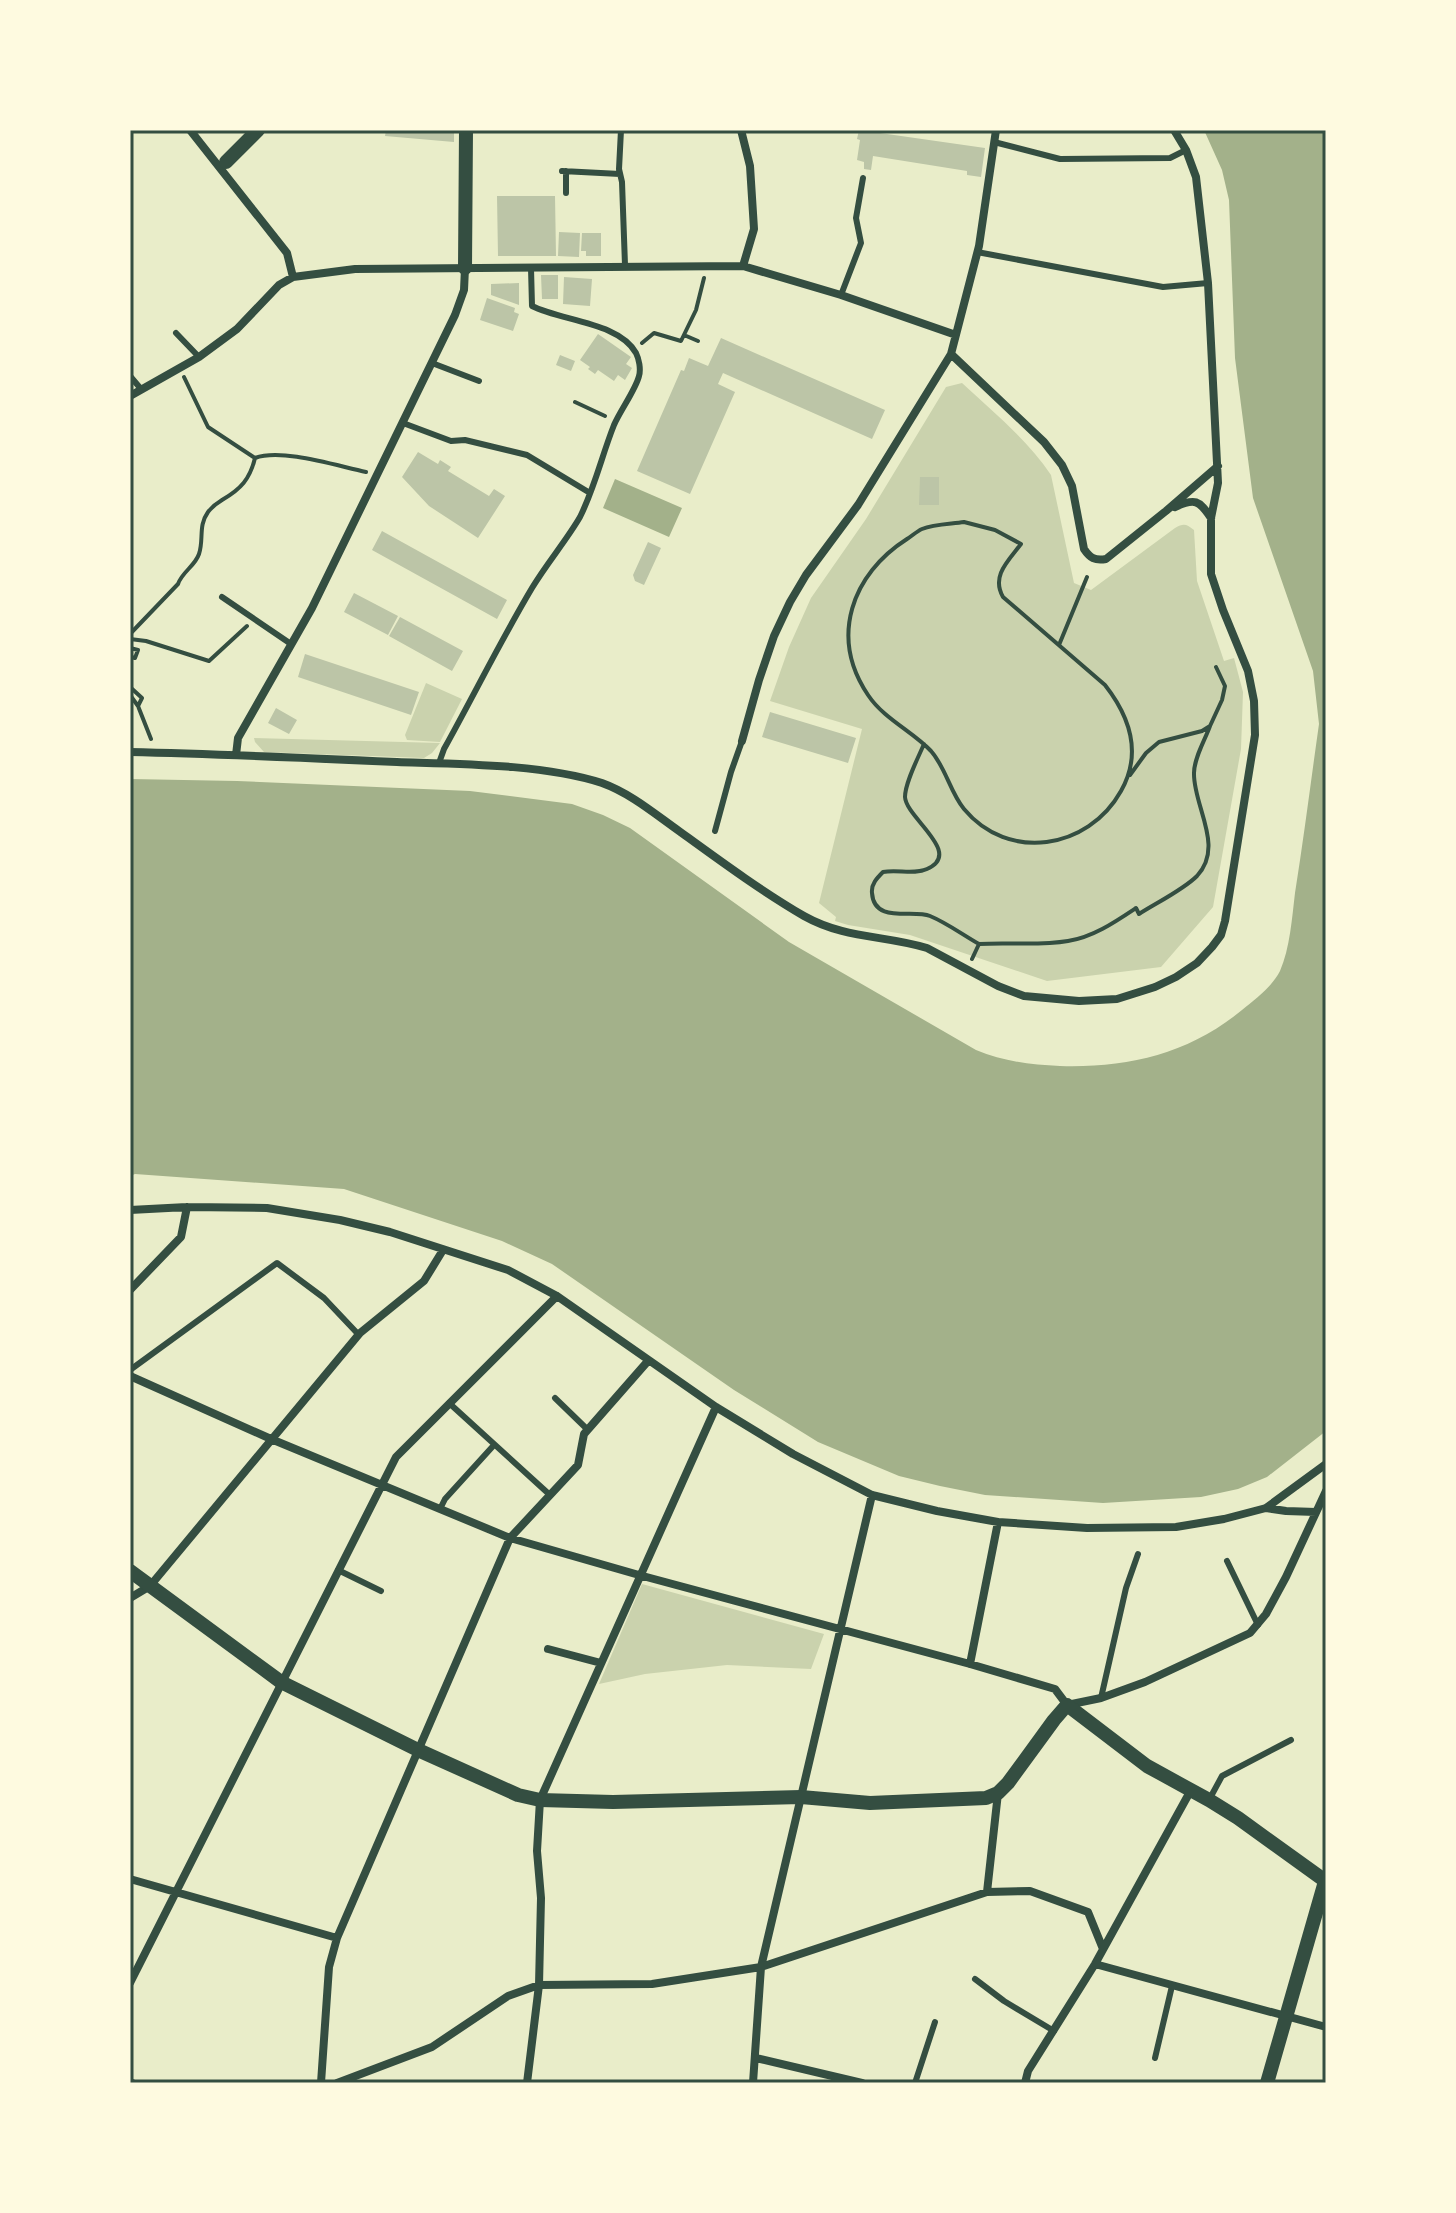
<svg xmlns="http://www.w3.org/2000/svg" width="1456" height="2213" font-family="Barlow,sans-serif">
<rect width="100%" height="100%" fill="#e9edc9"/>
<path fill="#cad2ad" d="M962 383C993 412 1028 440 1051 475L1074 583 1091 590 1175 528C1184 523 1186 524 1194 530L1197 581 1224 661 1234 658 1243 692 1241 749 1213 907 1161 967 1047 981 910 935 848 925 835 921 836 917 819 903 862 729 770 701 789 647 811 598 866 519 946 387Z
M426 683 462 699 440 742 407 740 405 735Z
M254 738 440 743 432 753 424 758 264 752 255 742Z
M642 1584 824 1634 811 1669 727 1665 645 1674 599 1684Z"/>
<path fill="#a3b18a" d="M1204 130H1326V1431L1267 1477 1238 1489 1201 1497 1103 1503 985 1495 940 1486 899 1476 818 1442 734 1390 552 1264 502 1241 344 1189 135 1174 130 1176V779L237 781 470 791 572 804 603 815 630 828 789 942 976 1050C1003 1061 1030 1065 1060 1066 1127 1068 1189 1054 1242 1010 1255 999 1272 987 1280 971 1290 948 1292 918 1295 893 1304 837 1311 780 1319 724L1313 671 1253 498 1235 358 1229 200 1222 170Z
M615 479 682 508 669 537 603 508Z"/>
<path fill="#bcc5a7" d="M386 130H454V142L385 136Z
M859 130 985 148 981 177 967 175V171L873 156 871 170 864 169V162L857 160 860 140 857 139Z
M497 196H555L556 256H498Z
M559 232 580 233 579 257 558 256Z
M582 233H601V256H586V251H581Z
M541 275H558V299H542Z
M564 277 592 279 590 306 563 304Z
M519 283V305L491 295V284Z
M487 298 515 308 514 312 519 314 513 331 480 320Z
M598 334 631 357 626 364 632 368 625 380 618 375 614 381 598 370 595 374 588 369 590 367 580 360Z
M721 338 885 410 872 439 723 373 718 384 735 392 690 494 637 471 681 370 684 371 689 358 708 366Z
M560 355 575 361 571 371 556 365Z
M418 452 438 464 440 460 451 467 448 471 489 496 494 489 505 496 478 538 429 506 402 477Z
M920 477H939V505H919Z
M382 531 507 600 497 619 372 550Z
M648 542 661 548 644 585 635 581 633 575Z
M354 593 398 616 388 635 344 612Z
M400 617 463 651 452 671 389 636Z
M305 654 419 692 411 715 298 677Z
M276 708 297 720 289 734 268 723Z
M770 712 856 738 848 763 762 737Z"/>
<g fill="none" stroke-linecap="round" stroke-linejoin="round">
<path stroke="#344e41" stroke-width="4" d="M684 335 698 341
M642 343 654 333 681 341 696 310 704 278
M575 402 605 416
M255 458C282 448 337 466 366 472
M964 522 995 530 1021 544C1008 561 991 576 1003 597L1105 685C1130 717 1142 754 1121 791 1088 850 1008 862 964 809 950 792 946 768 931 751 912 731 884 719 868 695 829 637 852 574 907 539 912 536 917 531 922 529 934 524 951 524 964 522Z
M130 634 178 584C182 572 195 566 199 554 204 539 198 526 208 512 212 507 217 503 222 500 241 489 250 479 255 458L208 427 184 377
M130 639 146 641 209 661 247 626
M1059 645 1087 577
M130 648 138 650 135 658 130 657
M130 687 142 698 138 706
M130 695 138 706 151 739
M924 744C918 758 905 783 905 797 906 818 964 853 927 869 914 875 897 869 883 872 877 878 871 884 872 893 874 924 913 909 930 916 947 923 963 935 979 944L972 959
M1130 775 1146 753 1159 742 1202 731 1210 726 1222 700 1225 686 1216 667
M979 944C1009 942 1039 946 1068 941 1093 937 1115 922 1136 908L1139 914C1156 903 1183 890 1197 876 1225 846 1193 806 1194 773 1194 758 1205 740 1210 726"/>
<path stroke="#344e41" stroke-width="6" d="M621 130 619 169 622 182 625 265
M994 142 1060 159 1170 158 1186 150
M562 171 620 174
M566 193V171
M977 252 1163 287 1208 283
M841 295 861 243 856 218 863 178
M176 333 199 357
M432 363 479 381
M130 376 141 389
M403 423 451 441 465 440 527 455 590 493
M222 597 291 644
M439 763 444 749C474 695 501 640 532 588 547 563 566 541 580 517 595 487 602 455 614 425 620 411 636 389 639 376 641 369 639 359 636 353 619 322 561 321 532 306L531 268
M715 831 731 772 742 741
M130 1370 277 1263 324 1298 358 1334
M555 1398 588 1430
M449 1403 550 1495
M440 1509 445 1499 494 1445
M1227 1561 1258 1625
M338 1570 381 1591
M1101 1698 1126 1588 1138 1554
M1209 1800 1222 1776 1291 1740
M975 1979 1004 2001 1054 2031
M1155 2058 1172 1986
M915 2083 935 2022"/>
<path stroke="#344e41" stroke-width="8" d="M190 130 287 253 293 277
M741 130 750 166 754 229 743 266
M951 354 1044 442 1062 465 1072 486 1084 549C1090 558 1095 561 1106 559L1166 511 1218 466
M130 396 199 357 237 329 279 285 293 277 355 269 743 266 841 295 956 335
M1175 507C1195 498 1199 500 1211 518
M742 741 759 680 774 636 790 602 806 575 858 505 951 354 979 246 996 130
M130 752C219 754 308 758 397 762 459 764 543 764 602 783 630 793 655 814 679 831 719 860 761 891 804 916 845 939 884 935 927 948L998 986 1024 996 1079 1001 1117 999 1155 987 1176 977 1197 963 1212 947 1221 935 1225 921 1255 735 1254 701 1248 671 1223 610 1211 574V518L1218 483 1208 283 1196 177 1186 150 1174 130
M236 755 238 738 312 608 455 315 464 290 465 268
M130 1210 187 1207 267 1208 340 1220 390 1232 508 1270 557 1296 716 1407 793 1454 872 1495 937 1511 998 1522 1087 1528 1176 1527 1224 1519 1266 1508 1326 1464
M130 1290 181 1237 187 1207
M130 1376 271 1439 510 1538 639 1575 970 1664 1055 1689 1067 1705 1101 1698 1145 1682 1250 1633 1266 1614 1286 1577 1326 1491
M1266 1508 1286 1511 1316 1512
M130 1598 150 1586 360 1333 424 1281 443 1250
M548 1649 601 1663
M970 1664 998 1522
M998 1793 987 1892 1030 1891 1088 1912 1103 1949
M130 1879 337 1938
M1095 1964 1326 2027
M130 1983 396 1457 557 1296
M756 2058 862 2083
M130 2083H132
M321 2083 329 1967 337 1938 510 1538 578 1465 584 1434 648 1361
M337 2083 432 2047 508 1996 539 1985 652 1984 761 1967 987 1892
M527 2083 539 1985 541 1898 537 1851 540 1800 716 1407
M753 2083 761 1967 872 1495
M1025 2083 1028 2071 1095 1964 1191 1790"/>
<path stroke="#344e41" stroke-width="14" d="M226 162 258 130
M465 268 466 130
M130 1571 281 1682 418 1750 518 1795 540 1800 613 1802 801 1797 870 1803 986 1798 998 1793 1008 1783 1054 1720 1067 1705 1147 1766 1209 1800 1238 1818 1324 1880
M1267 2083 1326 1878"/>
</g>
<rect width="1456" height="2213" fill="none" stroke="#fefae0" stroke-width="264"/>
<rect x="132" y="132" width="1192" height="1949" fill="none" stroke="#344e41" stroke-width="3"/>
</svg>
